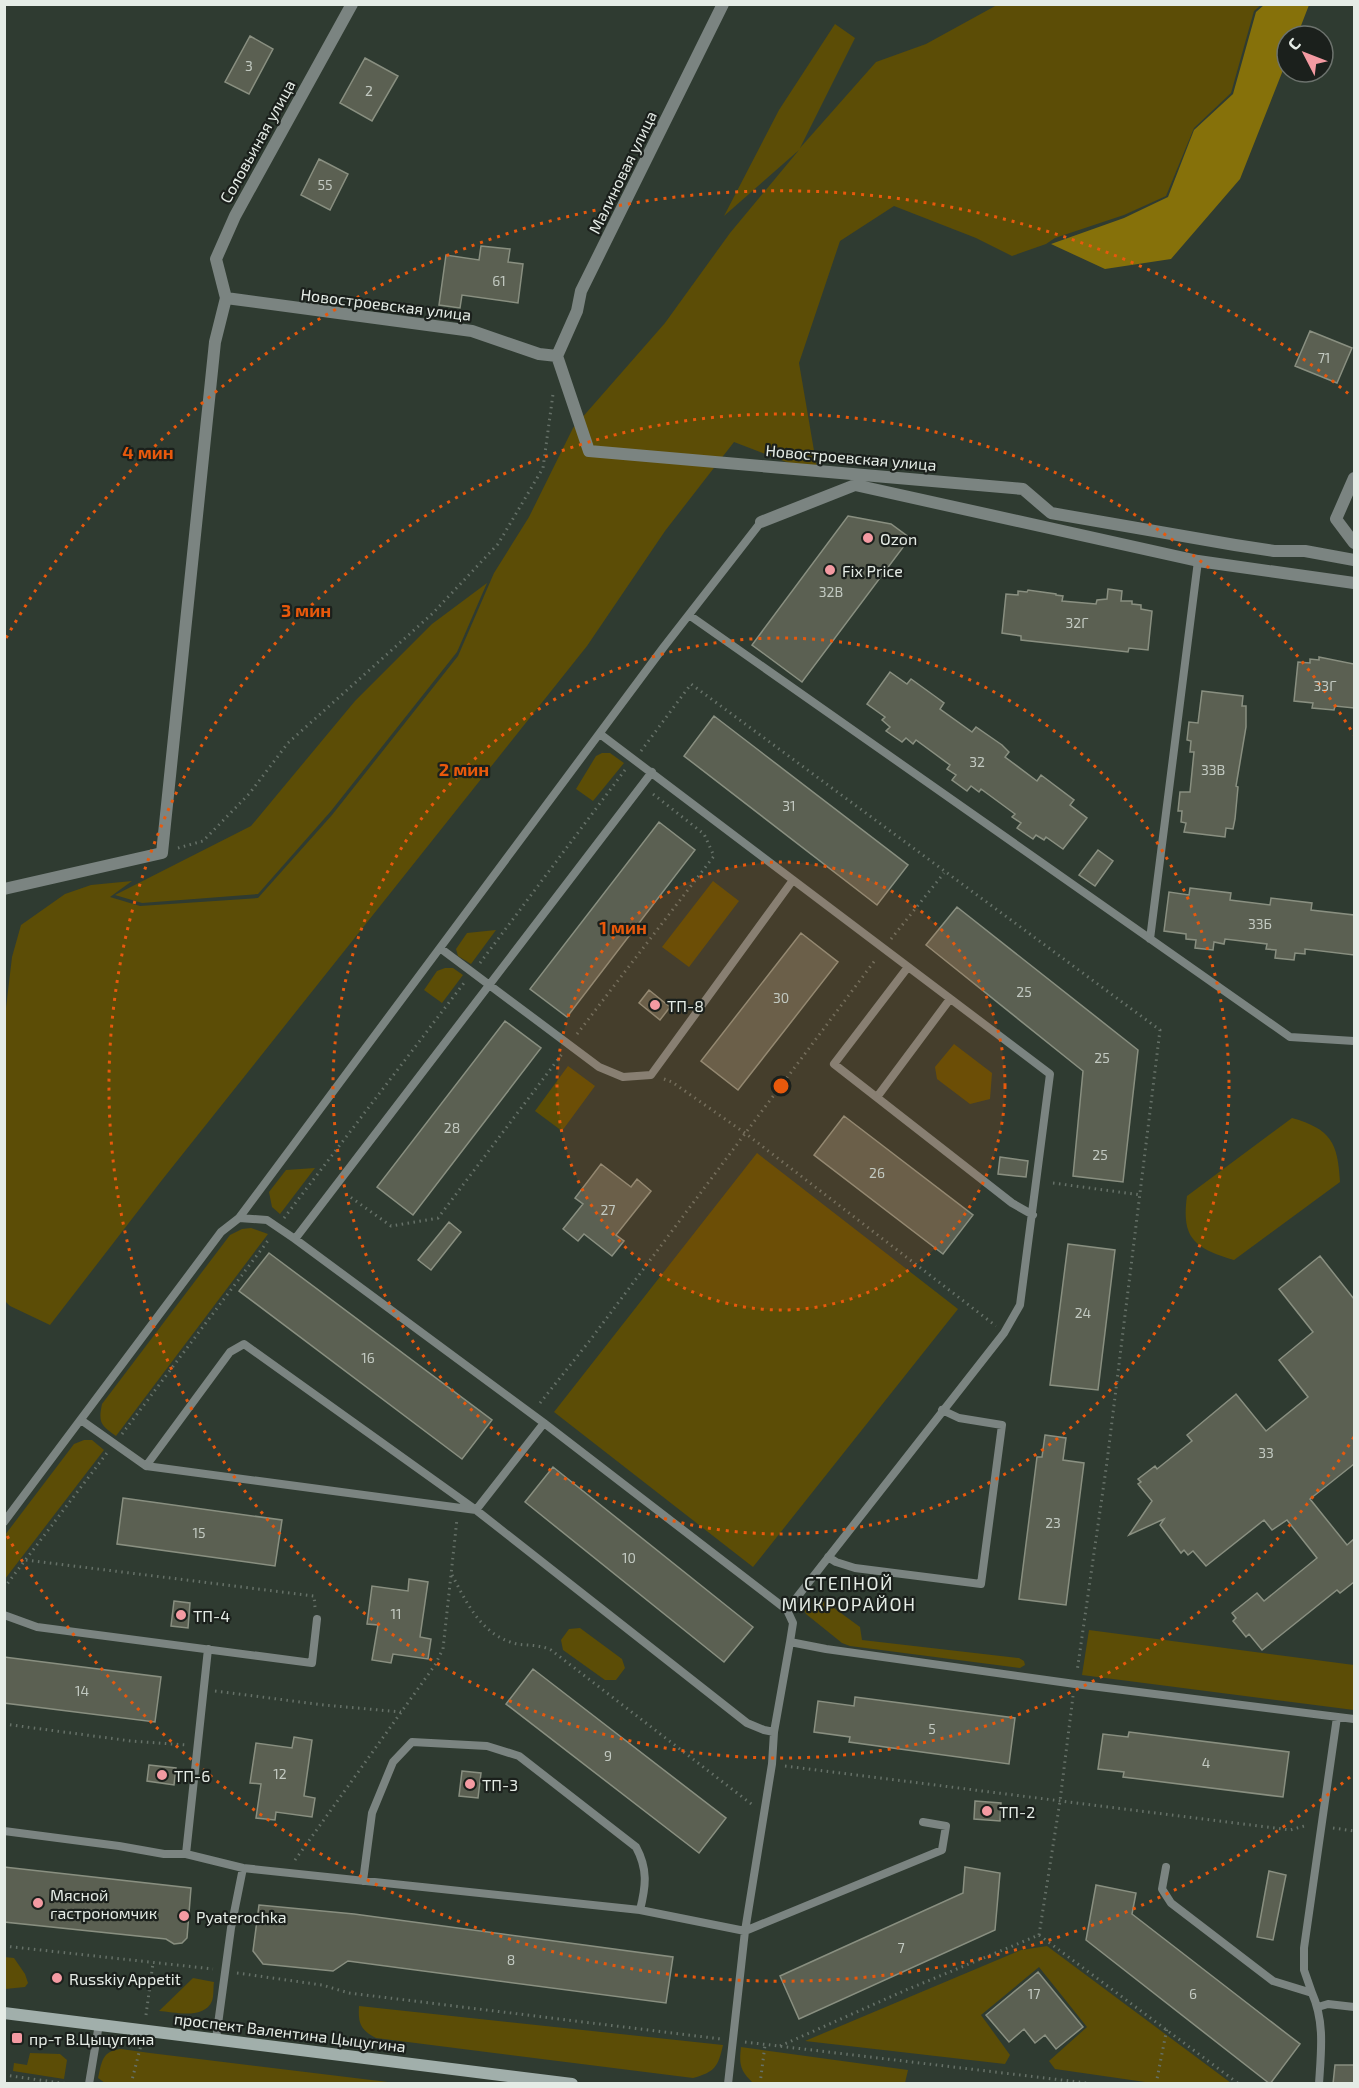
<svg xmlns="http://www.w3.org/2000/svg" width="1359" height="2088" font-family="'Exo 2',sans-serif">
<rect width="100%" height="100%" fill="#2f3b31"/>
<path fill="#5c4d06" d="M997 5H1261L1254 11 1231 93 1194 128 1166 196 1124 215 1055 238 1046 244 1012 256 976 238 894 206 840 241 799 363 818 474 734 442 665 531 587 646 162 1180 50 1325 10 1306 5 1301 4 1025 12 957 21 925 65 894 91 885 132 881 110 897 140 906 258 898 332 815 458 656 494 573 529 517 573 428 665 323 730 233 799 150 724 216 779 110 835 24 855 38 800 148 876 62 926 44Z
M487 583 457 652 331 811 258 894 142 903 115 895 251 826 355 701 432 624Z
M602 753H610L624 763 593 801 576 789 596 756Z
M713 881 739 901 689 967 662 947Z
M496 930 471 964 458 956 456 949 467 933Z
M445 968H453L463 975 442 1003 424 990 437 971Z
M954 1044 992 1073 990 1099 970 1104 937 1079 935 1067Z
M568 1066 595 1086 562 1131 535 1111Z
M1292 1118C1331 1129 1338 1143 1340 1182L1234 1260C1195 1248 1181 1239 1187 1196Z
M757 1153 958 1309 753 1567 554 1412Z
M315 1168 280 1214 272 1207 269 1192 286 1170Z
M251 1228 268 1234 116 1436C101 1425 98 1423 102 1404L230 1235 242 1229Z
M84 1440H92L104 1450 5 1579V1535L74 1444Z
M814 1599 823 1600 860 1627 862 1640 1019 1658 1024 1661 1025 1665 1020 1668 850 1646 842 1643 806 1614 804 1610C805 1603 808 1600 814 1599Z
M580 1628 622 1659 625 1668 616 1680H605L563 1650 561 1640 569 1629Z
M1089 1630 1354 1665V1710L1082 1675Z
M1047 1946 1231 2083H1152L1055 2069 1049 2061 1087 2027 1039 1967 981 2015 1010 2055 1005 2064 805 2041 1021 1950Z
M4 1957 14 1958 25 1974 28 1983 25 1987 5 1989Z
M193 1978 214 1982C213 1988 214 1996 212 2001 204 2020 174 2012 159 2011Z
M359 2006 723 2045C718 2067 715 2072 693 2078L376 2038C360 2030 358 2023 359 2006Z
M741 2047 908 2070 905 2083H753C740 2070 739 2065 741 2047Z
M121 2049 150 2053 396 2083H105L98 2078C102 2061 102 2051 121 2049Z
M30 2053 60 2054 67 2060 64 2079 13 2071 14 2063 27 2065Z"/>
<path fill="#86710a" d="M1264 5H1309L1297 36H1287V60L1240 179 1171 259 1105 269 1051 244 1124 218 1168 197 1194 130 1233 94 1256 12Z"/>
<path fill="#5b6052" stroke="#898f80" stroke-width="1.5" d="M250 36 273 49 249 94 225 82Z
M365 58 398 76 372 121 340 103Z
M319 159 348 174 330 210 301 195Z
M481 246 510 249 508 262 523 264 518 303 462 295 460 308 439 305 446 255 479 260Z
M1310 331 1352 348 1337 383 1295 366Z
M848 516 891 524 910 538 802 682 752 645Z
M1108 589 1122 591 1121 601H1132V604L1141 605V609L1152 611 1148 650 1129 648 1128 652 1057 644 1021 640V636L1002 633 1006 594 1018 595V591L1027 592 1028 590 1056 594V595L1063 596 1062 601 1096 604 1097 600 1107 599Z
M1319 657 1354 664V708L1335 706 1334 710 1312 708 1313 703 1294 701 1298 662 1310 663V659L1319 660Z
M890 672 907 684 911 679 936 697 944 703 940 709 972 732 976 727 1002 745 1009 752 1005 757 1037 781 1041 775 1074 800 1070 805 1087 818 1063 849 1046 837 1044 840 1036 835 1033 839 1017 828 1021 823 1012 817 1015 814 981 789 979 792 971 786 967 791 952 780 956 775 947 769 950 765 916 740 913 744 906 738 902 742 886 731 890 727 882 720 885 717 867 704Z
M1202 691 1243 696 1242 706H1246V727L1236 786 1238 787 1235 819 1233 829 1226 828 1225 837 1184 832 1186 823 1181 822 1182 811H1178L1180 792H1190L1194 752H1190L1191 741 1187 740 1189 722 1198 723Z
M714 716 908 865 877 905 684 756Z
M659 822 695 850 567 1017 530 989Z
M1098 850 1113 861 1095 886 1079 875Z
M1190 888 1231 893 1230 900 1270 905 1271 898 1312 903 1311 910 1354 915V955L1305 949V954L1295 953 1294 960 1275 958 1276 950 1266 949 1267 944 1225 939 1224 944 1214 942 1213 950 1195 948 1196 940 1186 939V934L1164 931 1169 892 1189 895Z
M957 907 1138 1050 1123 1182 1073 1176 1083 1071 926 945Z
M801 933 838 962 738 1090 701 1061Z
M649 990 670 1007 660 1020 639 1003Z
M505 1021 541 1048 413 1215 377 1187Z
M844 1116 973 1215 943 1254 814 1155Z
M1000 1157 1028 1161 1026 1177 998 1174Z
M601 1164 631 1187 637 1179 651 1191 616 1235 624 1241 612 1256 584 1234 578 1241 563 1229 583 1204 575 1198Z
M449 1222 461 1232 431 1270 418 1260Z
M1068 1244 1115 1250 1098 1390 1050 1385Z
M269 1253 492 1420 462 1459 239 1291Z
M1320 1256 1354 1299V1464L1310 1499 1347 1545 1354 1539V1582L1340 1593 1337 1590 1262 1650 1249 1634 1246 1637 1233 1621 1236 1618 1232 1613 1257 1593 1264 1601 1317 1558 1287 1520 1272 1530 1264 1520 1206 1566 1193 1551 1188 1555 1184 1550 1181 1553 1160 1525 1164 1519 1129 1535 1152 1501 1138 1484 1141 1482 1138 1479 1155 1466 1157 1469 1192 1441 1187 1435 1235 1395 1236 1394 1266 1431 1308 1397 1279 1360 1313 1332 1279 1289Z
M1045 1435 1066 1438 1063 1460 1084 1463 1066 1605 1019 1599 1037 1457H1042Z
M553 1467 753 1627 724 1662 525 1502Z
M123 1498 282 1520 275 1566 117 1544Z
M409 1579 428 1582 420 1637 431 1639 428 1659 393 1654 391 1663 372 1660 378 1625 367 1624 372 1586 408 1591Z
M174 1601 190 1603 188 1628 171 1626Z
M4 1657 161 1677 155 1722 4 1703Z
M533 1669 726 1818 699 1853 506 1704Z
M855 1697 1015 1718 1009 1764 849 1742 850 1737 814 1732 818 1701 854 1706Z
M1129 1732 1289 1752 1283 1797 1123 1777 1124 1772 1098 1769 1103 1734 1128 1737Z
M294 1737 312 1740 304 1796 315 1798 312 1817 276 1812 275 1820 256 1818 261 1784 250 1783 256 1743 292 1748Z
M149 1765 176 1768 174 1785 147 1781Z
M462 1771 481 1773 478 1798 459 1796Z
M975 1801 1001 1803 1000 1821 974 1819Z
M4 1867 191 1888 187 1938 182 1943 174 1944 166 1939 4 1922Z
M965 1867 1000 1873 995 1930 799 2019 780 1976 963 1893Z
M1269 1871 1286 1875 1273 1940 1257 1937Z
M1096 1885 1136 1893 1132 1914 1300 2044 1270 2084 1086 1940Z
M259 1905 354 1914 673 1957 666 2003 348 1961 333 1971 263 1964 253 1951Z
M1038 1972 1083 2027 1056 2049 1045 2035 1035 2043 1024 2029 1009 2042 986 2015Z
M1335 2065H1354V2084H1333Z"/>
<g fill="none" stroke-linecap="round" stroke-linejoin="round">
<path stroke="#667168" stroke-width="3" stroke-dasharray="1.5 4.5" stroke-linecap="butt" d="M641 751 691 684 1160 1030 1107 1462 1077 1672
M178 848 203 841 249 794 288 743 433 613 498 544 543 468 553 394
M891 939 944 873
M480 963 625 770
M577 1034 714 856 704 834 653 794
M664 1079 672 1082 745 1133 996 1326
M1053 1183 1141 1195
M346 1194 391 1226 438 1218 562 1054
M284 1218 464 983
M540 1403 591 1339 876 959
M122 1434 270 1238
M26 1560 314 1596 315 1607
M452 1575C466 1601 479 1631 510 1642 523 1647 537 1643 551 1650L754 1806
M4 1588 107 1453
M215 1691 324 1705 401 1712
M4 1724 131 1741 186 1745
M785 1766 1290 1830 1308 1825
M1333 1828 1354 1831
M295 1860 435 1665 443 1649 457 1519
M1039 1935 1060 1801 1073 1696
M4 1946 213 1969
M237 1973 322 1985 349 1993 721 2039
M146 2015 153 1963
M745 2042 1095 2084
M780 2046 906 1990 1039 1935 1239 2084
M4 2075 68 2084
M131 2084 141 2045
M760 2084 765 2045
M1156 2084 1167 2028"/>
<path stroke="#7b8481" stroke-width="8" d="M689 615 1290 1037 1354 1041
M600 734 1050 1074 1020 1305 1004 1333 787 1610
M1150 939 1198 561
M440 948 599 1067 623 1077 651 1075 793 880
M908 967 834 1064 1012 1203 1033 1215
M877 1097 950 999
M239 1218 663 648 761 522
M295 1239 652 772
M81 1420 146 1466 476 1510 544 1423
M146 1466 230 1352 244 1344 476 1510 747 1723 764 1730 774 1732
M4 1522 221 1232 239 1218 267 1220 295 1239 544 1423 787 1610 793 1623 790 1642
M828 1557 836 1562 855 1568 981 1584 1002 1425 959 1418 942 1410
M4 1615 37 1627 312 1663 317 1619
M208 1649 186 1854 243 1868 640 1910 745 1931 942 1850 946 1826 923 1822
M4 1831 119 1846 164 1854H186
M1166 1867 1162 1889 1171 1903 1273 1981 1312 1993C1325 2022 1321 2052 1319 2084
M363 1881 372 1813 393 1762 412 1742 487 1746 519 1756 636 1847C648 1869 646 1886 640 1910
M1312 1993 1304 1970V1948L1337 1717
M1318 2007 1328 2004 1354 2007
M216 2039 231 1928 243 1868
M89 2084 99 2024
M728 2084 745 1931 772 1764 774 1732 790 1642 826 1649 1075 1684 1354 1719"/>
<path stroke="#7b8481" stroke-width="12" d="M226 298 216 259 235 216 352 4
M557 356 577 311 581 291 723 4
M1354 478 1336 519 1354 543
M761 522 855 485 1198 561 1354 583
M4 889 162 853 215 342 226 298 472 331 539 354 557 356 589 451 1023 489 1051 513 1235 545 1274 551H1305L1354 560"/>
<path stroke="#a1afab" stroke-width="12" d="M4 2013 572 2084"/>
</g>
<circle cx="781" cy="1086" r="224" fill="#e8590c" fill-opacity=".12"/>
<g fill="none" stroke="#e8590c" stroke-width="3" stroke-dasharray="3 6">
<circle cx="781" cy="1086" r="224"/>
<circle cx="781" cy="1086" r="448"/>
<path d="M1354 1437A672 672 0 1 1 1354 735"/>
<path d="M1350 1777A895 895 0 0 1 6 1534M6 638A895 895 0 0 1 1350 395"/>
</g>
<g fill="#f49aa2" stroke="#1b201c" stroke-width="2">
<circle cx="868" cy="538" r="6"/>
<circle cx="830" cy="570" r="6"/>
<circle cx="655" cy="1005" r="6"/>
<circle cx="181" cy="1615" r="6"/>
<circle cx="162" cy="1775" r="6"/>
<circle cx="470" cy="1784" r="6"/>
<circle cx="987" cy="1811" r="6"/>
<circle cx="38" cy="1903" r="6"/>
<circle cx="184" cy="1916" r="6"/>
<circle cx="57" cy="1978" r="6"/>
<rect x="11" y="2032" width="12" height="12" rx="3"/>
</g>
<g text-anchor="middle" dominant-baseline="central" stroke-width="4.5" stroke-linejoin="round" paint-order="stroke">
<g font-size="14" fill="#c2c9c1">
<text x="249" y="65">3</text>
<text x="369" y="90">2</text>
<text x="325" y="184">55</text>
<text x="499" y="280">61</text>
<text x="1324" y="357">71</text>
<text x="831" y="591">32В</text>
<text x="1077" y="622">32Г</text>
<text x="1325" y="685">33Г</text>
<text x="977" y="761">32</text>
<text x="1213" y="769">33В</text>
<text x="789" y="805">31</text>
<text x="1260" y="923">33Б</text>
<text x="1024" y="991">25</text>
<text x="781" y="997">30</text>
<text x="1102" y="1057">25</text>
<text x="452" y="1127">28</text>
<text x="1100" y="1154">25</text>
<text x="877" y="1172">26</text>
<text x="608" y="1209">27</text>
<text x="1083" y="1312">24</text>
<text x="368" y="1357">16</text>
<text x="1266" y="1452">33</text>
<text x="1053" y="1522">23</text>
<text x="199" y="1532">15</text>
<text x="629" y="1557">10</text>
<text x="396" y="1613">11</text>
<text x="82" y="1690">14</text>
<text x="932" y="1728">5</text>
<text x="608" y="1755">9</text>
<text x="1206" y="1762">4</text>
<text x="280" y="1773">12</text>
<text x="901" y="1947">7</text>
<text x="511" y="1959">8</text>
<text x="1034" y="1993">17</text>
<text x="1193" y="1993">6</text>
</g>
<g font-size="16" fill="#e5ece6" stroke="#1b201c">
<text transform="translate(257 141) rotate(-61)">Соловьиная улица</text>
<text transform="translate(622 172) rotate(-64)">Малиновая улица</text>
<text transform="translate(386 304) rotate(7)">Новостроевская улица</text>
<text transform="translate(851 457) rotate(5)">Новостроевская улица</text>
<text transform="translate(290 2032) rotate(7)">проспект Валентина Цыцугина</text>
</g>
<g font-size="16" fill="#e5ece6" stroke="#1b201c" text-anchor="start">
<text x="880" y="538">Ozon</text>
<text x="842" y="570">Fix Price</text>
<text x="667" y="1005">ТП-8</text>
<text x="193" y="1615">ТП-4</text>
<text x="174" y="1775">ТП-6</text>
<text x="482" y="1784">ТП-3</text>
<text x="999" y="1811">ТП-2</text>
<text x="50" y="1894">Мясной<tspan x="50" dy="18">гастрономчик</tspan></text>
<text x="196" y="1916">Pyaterochka</text>
<text x="69" y="1978">Russkiy Appetit</text>
<text x="29" y="2038">пр-т В.Цыцугина</text>
</g>
<g font-size="18" letter-spacing="1.5" fill="#e5ece6" stroke="#1b201c">
<text x="849" y="1583">СТЕПНОЙ<tspan x="849" dy="21">МИКРОРАЙОН</tspan></text>
</g>
</g>
<circle cx="781" cy="1086" r="9" fill="#e8590c" stroke="#1b201c" stroke-width="3"/>
<g font-size="18" text-anchor="middle" font-weight="bold" fill="#e8590c" stroke="#1b201c" stroke-width="4.5" stroke-linejoin="round" paint-order="stroke">
<text x="148" y="459">4 мин</text>
<text x="306" y="617">3 мин</text>
<text x="464" y="776">2 мин</text>
<text x="623" y="934">1 мин</text>
</g>
<rect width="1359" height="2088" fill="none" stroke="#e5ece6" stroke-width="12"/>
<g transform="translate(1305 54) rotate(312)"><circle r="28" fill="#1b201c" stroke="#6c726d" stroke-width="1.5"/>
<path d="M0-4.5L10 22L0 15L-10 22Z" fill="#f49aa2"/>
<text y="-9" font-size="16" font-weight="bold" text-anchor="middle" fill="#e5ece6">С</text>
</g>
</svg>
